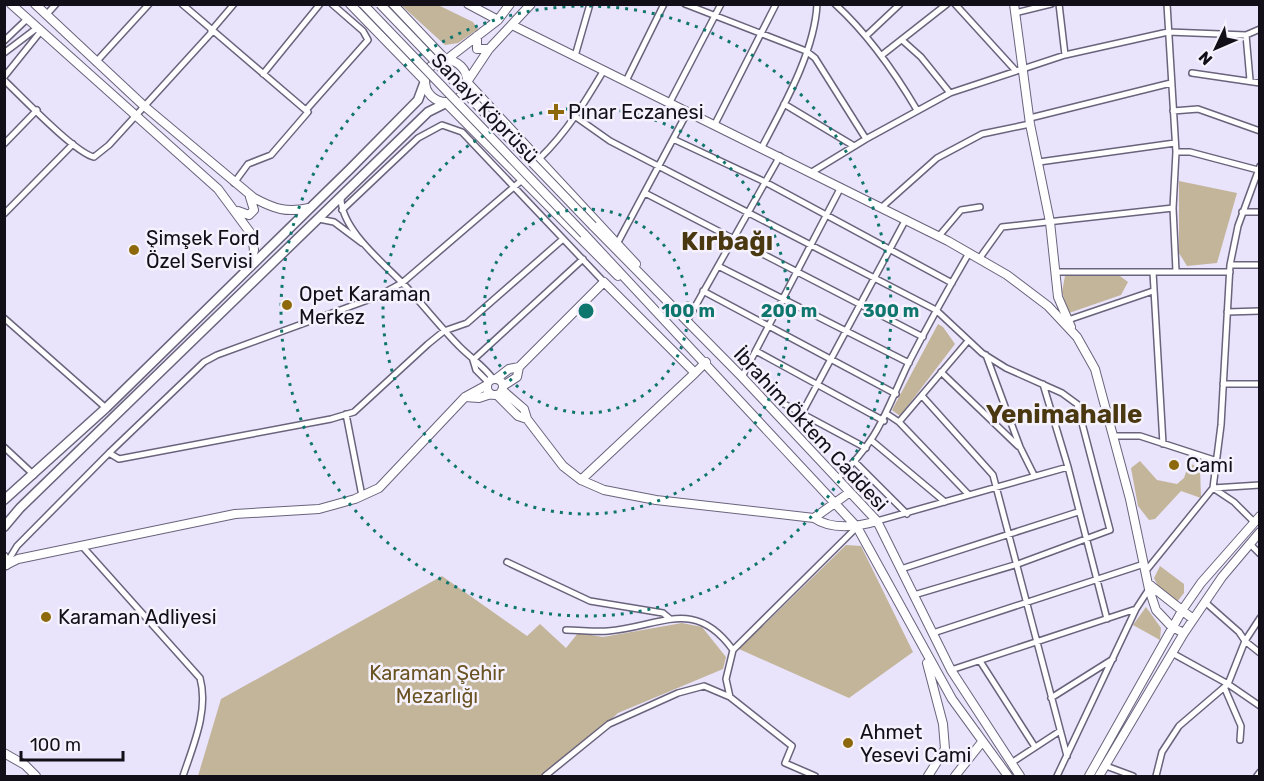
<svg xmlns="http://www.w3.org/2000/svg" width="1264" height="781" font-family="Rubik,sans-serif">
<rect width="100%" height="100%" fill="#e9e3fb"/>
<path fill="#c3b59a" d="M401 5H438L473 22 478 29 458 43 445 45Z
M1179 181 1237 193 1217 263 1187 266 1179 253Z
M1065 276H1120L1128 282 1121 295 1069 313 1062 292Z
M938 324 943 327 955 344 900 416 892 410Z
M1140 461 1157 480 1177 484 1184 478 1189 463 1200 468 1201 498 1181 491 1155 519 1149 520 1138 506 1131 468Z
M846 545 861 546 913 652 849 698 739 649Z
M1160 566 1184 584V593L1177 602 1159 588 1154 578Z
M442 576 527 636 540 624 566 648 578 633 603 637 682 623 702 627 726 657 723 669 618 713 588 741 542 776H198L221 699Z
M1146 607 1161 628 1160 640 1133 625Z"/>
<g fill="none" stroke-linecap="round" stroke-linejoin="round">
<g stroke="#6a637c" stroke-width="8">
<path id="street" d="M182 4 308 112 271 155 248 164 234 183
M685 4 806 51 815 58 866 139
M835 4C869 35 894 71 917 110
M955 4 1016 71
M1059 4 1065 55
M1167 4 1176 152 1173 208 1176 271
M1015 13 1051 4
M47 14 56 4
M211 31 234 4
M866 36 900 4
M902 40 921 57 950 93
M4 41 27 19
M4 53 37 28
M882 55 947 4
M575 56 590 4
M96 62 149 4
M1192 73 1260 83
M263 74 320 4
M4 77 41 31
M4 80C21 96 75 153 94 157L109 145 212 32
M1250 80 1246 35 1260 29
M626 81 664 4
M670 102 721 4
M784 104 854 146
M306 110 368 40 363 31 332 4
M1173 111 1198 109 1260 131
M576 117 610 141 936 310 982 353 1006 368 1062 393 1077 404 1110 530 1018 564 914 595
M1030 118 1171 83
M715 124 776 4
M673 139 765 182 952 283
M4 144 37 110
M762 147C783 107 815 51 817 4
M1176 152H1190L1258 170
M540 158C567 132 585 102 604 70
M1039 162 1175 143
M812 172 866 139 950 93 1065 55 1168 32 1246 35
M645 193 923 337
M341 197C340 231 390 268 411 292 428 311 443 330 460 347 472 359 484 366 493 379
M882 207 937 158 982 134 1030 124
M342 210 418 138 442 125 462 132 604 282
M1242 212H1260
M4 214 73 144
M319 219 334 222 362 243
M939 236 961 210 980 207
M618 242 688 111
M979 259 1002 227 1173 208
M1230 265H1260
M718 266 909 363
M1056 272H1230
M1153 272 1163 444
M703 291 896 394
M1227 312 1260 311
M4 318 106 408
M1068 320 1153 291
M687 321 780 156
M756 351 884 421
M986 355 1020 447 1034 475
M473 360 583 259
M473 360 476 370 488 382
M941 372 1018 446
M742 377 841 187
M1043 384 1068 467 1107 619
M1223 384H1260
M923 397 993 475 1067 756
M784 404 866 448
M802 413 906 219
M346 414 362 496
M887 414 899 422 968 494
M899 422 968 341
M1113 436H1140L1217 461
M872 441 945 502
M4 447 34 475
M109 453 119 459 331 419 354 412 428 344 444 331 467 323 563 239
M855 462 907 514
M837 479C880 439 885 412 909 362 928 325 948 289 969 253
M877 521 1068 467
M1254 522 1234 502 1213 488 1221 425 1230 265 1238 226 1260 166
M1250 544 1260 554
M82 546 200 678C209 710 193 746 183 776
M507 562 590 601 663 613 669 618
M6 564 17 546 109 453 204 362 217 355 376 297 402 283 522 180
M901 569 1078 512
M1145 572 1213 488 1260 485
M1205 602 1239 632 1245 641 1228 684 1260 706
M1260 618 1245 641 1260 653
M566 630C580 630 594 632 608 631 660 627 694 596 733 650
M933 633 1144 564
M980 661 1035 747
M951 670 1136 609 1149 589
M1225 689 1241 726 1240 740
M1051 698 1113 659
M1011 763 1060 731
M1106 766 1133 776
M545 776 609 724 678 693 704 686 730 697
M815 776 785 763 792 746 730 697 726 679 733 650 857 527
M1057 776 1136 609
M1156 776 1162 752 1179 726 1228 684 1172 653
M1257 776 1260 772"/>
</g>
<g stroke="#6a637c" stroke-width="10">
<path id="secondary" d="M11 4 218 189 252 235 254 250 250 265
M35 4 143 105 254 198C274 209 287 213 309 208
M350 4 425 81
M393 4 446 60 498 20 510 4
M468 4 498 20
M531 4 489 49 467 82 636 264
M1014 4 1030 124 1050 222 1058 297 1071 327
M514 26 948 241 1007 275 1048 306 1077 337 1095 369 1130 499 1149 589 1156 610 1172 627 1184 633
M477 36V49H489
M425 81a21 21 0 1 1 42 0a21 21 0 1 1-42 0Z
M446 103 618 276
M238 211 249 215 254 210 250 197
M593 226 742 377 877 521 951 670 1020 776
M584 234 857 527 952 699 1008 776
M496 379 509 369 519 367
M487 387a8 8 0 1 1 16 0a8 8 0 1 1-16 0Z
M503 386 517 377 519 367 604 282 695 373 706 362
M502 390 524 409 527 419 563 466 581 480 604 490 656 500 814 518C831 530 858 527 877 521
M497 395 518 416 527 419
M465 397 479 398 491 394
M581 480 695 373
M814 518 850 492
M6 565 18 559 235 514 319 509 355 499 379 488 465 397 487 385
M1150 585 1193 619
M927 663 943 724 945 749 928 776
M4 753 25 765 36 776
M955 776 982 742
M1089 776 1183 609 1201 583 1260 516
M1099 776 1184 633 1222 577 1260 532"/>
</g>
<g stroke="#6a637c" stroke-width="11">
<path id="primary" d="M4 500 106 408 350 169 418 100 425 81
M4 527 20 508 428 112 446 103
M4 557 6 565"/>
</g>
<use href="#street" stroke="#fff" stroke-width="5"/>
<use href="#secondary" stroke="#fff" stroke-width="8"/>
<use href="#primary" stroke="#fff" stroke-width="8"/>
<g stroke="#6a637c" stroke-width="10" stroke-linecap="butt">
<path id="secondary-bridge" d="M363 4 584 234
M380 4 593 226"/>
</g>
<use href="#secondary-bridge" stroke="#fff" stroke-width="8"/>
</g>
<g fill="none" stroke="#0f766e" stroke-width="3" stroke-dasharray="3 6">
<circle cx="586" cy="311" r="102"/>
<circle cx="586" cy="311" r="203"/>
<circle cx="586" cy="311" r="305"/>
</g>
<g fill="#8d690b" stroke="#f5f2fe" stroke-width="2">
<path d="M553 103h6v6h6v6h-6v6h-6v-6h-6v-6h6z"/>
<circle cx="134" cy="250" r="6"/>
<circle cx="287" cy="305" r="6"/>
<circle cx="1174" cy="465" r="6"/>
<circle cx="46" cy="617" r="6"/>
<circle cx="848" cy="743" r="6"/>
</g>
<g text-anchor="middle" dominant-baseline="central" stroke-width="5" stroke-linejoin="round" paint-order="stroke">
<g font-size="20" fill="#120f19" stroke="#f5f2fe">
<text transform="translate(485 108) rotate(46)">Sanayi Köprüsü</text>
<text transform="translate(811 429) rotate(47)">İbrahim Öktem Caddesi</text>
</g>
<g font-size="20" fill="#120f19" stroke="#f5f2fe" text-anchor="start">
<text x="568" y="112">Pınar Eczanesi</text>
<text x="146" y="238">Şimşek Ford<tspan x="146" dy="23">Özel Servisi</tspan></text>
<text x="299" y="294">Opet Karaman<tspan x="299" dy="23">Merkez</tspan></text>
<text x="1186" y="465">Cami</text>
<text x="58" y="617">Karaman Adliyesi</text>
<text x="860" y="732">Ahmet<tspan x="860" dy="23">Yesevi Cami</tspan></text>
</g>
<g font-size="20" fill="#6a5322" stroke="#f5f2fe">
<text x="437" y="673">Karaman Şehir<tspan x="437" dy="23">Mezarlığı</tspan></text>
</g>
<g font-size="26" font-weight="bold" fill="#4a3811" stroke="#f5f2fe">
<text x="727" y="241">Kırbağı</text>
<text x="1064" y="414">Yenimahalle</text>
</g>
</g>
<circle cx="586" cy="311" r="9" fill="#0f766e" stroke="#f5f2fe" stroke-width="3"/>
<g font-size="18" text-anchor="middle" font-weight="bold" fill="#0f766e" stroke="#f5f2fe" stroke-width="5" stroke-linejoin="round" paint-order="stroke">
<text x="688" y="317">100 m</text>
<text x="789" y="317">200 m</text>
<text x="891" y="317">300 m</text>
</g>
<rect width="1264" height="781" fill="none" stroke="#120f19" stroke-width="12"/>
<g transform="translate(1216 48) rotate(226)" stroke="#f5f2fe" stroke-width="4.5" paint-order="stroke">
<path d="M0-4.5L10 22L0 15L-10 22Z" fill="#120f19"/>
<text y="-9" font-size="16" font-weight="bold" text-anchor="middle" fill="#120f19">N</text>
</g>
<path d="M21 751v9h102v-9" fill="none" stroke="#120f19" stroke-width="3"/>
<text x="30" y="751" font-size="18" fill="#120f19" stroke="#f5f2fe" stroke-width="4.5" paint-order="stroke">100 m</text>
</svg>
